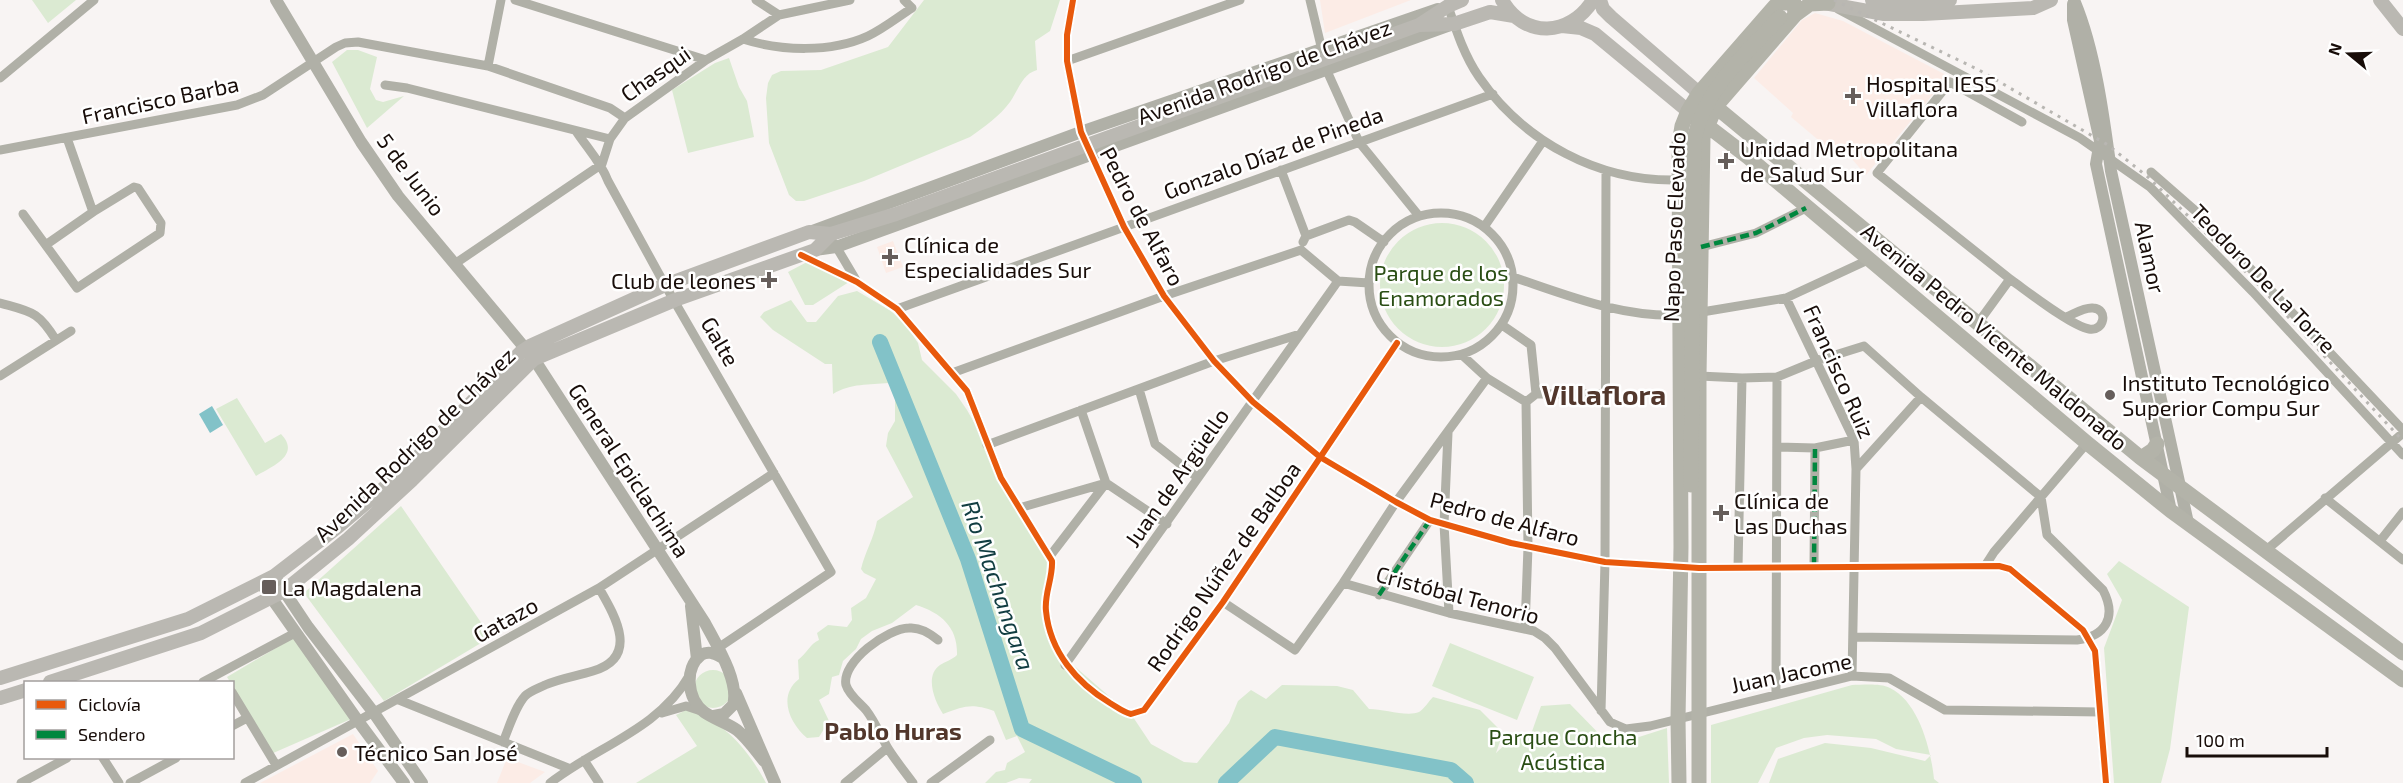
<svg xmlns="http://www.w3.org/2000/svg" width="2403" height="783" font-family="'Exo 2',sans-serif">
<rect width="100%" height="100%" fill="#f8f4f3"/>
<path fill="#fcece6" d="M1320 0H1411L1325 33Z
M1815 13 1843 21 1948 76 1866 175 1850 157 1829 149 1791 117 1793 113 1754 78 1802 20Z
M893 241 903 267 886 273 877 247Z
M353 734 378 771 370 783H260Z
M507 758 545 772 530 783H497Z"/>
<path fill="#dbead2" d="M32 0H76L48 23Z
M924 0H1060L1050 31 1035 41 1037 70C1022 74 1018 91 1010 102 1000 116 984 127 970 137L864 181 804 201H796L789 195 769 143 766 98 768 83 772 75 781 71 821 70 888 47Z
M347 50H358L377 57 370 89 376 100 383 102 404 96 367 128 332 62Z
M729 58 739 87 747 101 754 137 688 153 672 90 715 63Z
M1380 285a62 62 0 1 1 124 0a62 62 0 1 1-124 0Z
M807 262 849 282 813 305H805L788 272Z
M857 291 891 311 906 325 918 343 922 360 956 394 967 410 1047 551 1046 616 1065 658 1133 717 1151 744 1184 762 1197 763 1229 723 1238 701 1251 690 1266 699 1282 685 1337 686 1353 690 1369 709C1384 709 1407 717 1419 712 1424 709 1429 701 1433 697L1480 710 1503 733 1496 753 1517 733 1530 737 1541 706 1570 704 1611 746 1667 728 1669 783H1029L1032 779 1019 778 1006 783H985L996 772 1005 770 1007 763 1025 752 1017 736 1006 740 994 711C971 703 965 706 943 714 935 702 924 676 940 665 946 661 952 660 957 655 958 628 942 613 916 605L892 623 872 631 861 639 856 649 843 661 839 675 832 677 829 694 819 700 829 721 819 737 807 738C790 724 777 696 799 679L798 660C807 653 810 644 819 640L817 633 828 625 847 627 852 620 851 608 866 598 876 579 864 573 861 569C865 552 874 538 877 521L913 497 886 446 888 433 895 421V389L889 383C869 385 851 383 833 394L832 364H825L773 330 760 317 764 312 791 300 807 322H816L838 296Z
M237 398 265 443 281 434C301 455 273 466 256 476L216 409Z
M401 506 491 637 384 701 304 593Z
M2119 561 2189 607 2170 749 2161 783H2114L2104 648 2122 600 2107 574Z
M293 638 351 719 271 754 233 687 232 682H230L227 677Z
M1450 643 1534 677 1517 720 1432 686Z
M694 689a19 19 0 1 1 38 0a19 19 0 1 1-38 0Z
M1852 685C1863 685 1880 683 1890 688 1919 702 1931 750 1934 779L1939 783H1769L1778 759 1825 743 1871 748 1925 761 1931 755 1896 749 1876 739 1827 735 1804 738 1776 748 1758 783H1711V725Z
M686 710C723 720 748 749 766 783H636L697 746 676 715Z"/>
<path fill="#82c2c8" d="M212 406 223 425 210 433 199 414Z"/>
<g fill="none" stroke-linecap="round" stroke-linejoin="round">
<path stroke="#82c2c8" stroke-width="16" d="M880 342 968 559 1022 729 1134 783
M1226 783 1275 737 1451 770 1466 783"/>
<path stroke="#b0b0a7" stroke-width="9" d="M515 0 706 60
M756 0 779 15
M1073 0 1067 35V61L1081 132 1124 227 1164 296 1214 361 1253 402 1320 457 1396 502 1430 520 1511 543 1605 562 1699 568 1999 566 2010 569 2083 630 2095 651 2106 783
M1310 0 1327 71 1359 142 1419 216
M1448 6C1456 30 1464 55 1479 77 1524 142 1599 182 1678 180
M1838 9 2080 138 2150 187 2253 292 2403 455
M743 39C780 51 831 53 868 36 883 29 898 17 912 8L904 0
M1067 61 1240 0
M488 66 501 0
M0 78 94 0
M385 85 407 88 610 139
M576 131C587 148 601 162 608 181L665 285 831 572 718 648
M67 138 93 212
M0 150 237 105 263 95 336 47 345 43 358 42 488 66 610 108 625 118
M1281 170 1306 236 1303 242
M2151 172 2199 214 2403 430
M1369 285a72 72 0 1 1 144 0a72 72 0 1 1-144 0Z
M23 214 77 288 160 233 161 223 138 188 134 187 93 212 47 244
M1484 227 1543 141
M1306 236 1349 220 1355 222 1384 242
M834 243 856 280
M1701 247 1756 233 1806 208
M1301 250 1338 281 1369 283
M801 255 857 282 897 309 967 391 1001 478 1052 561C1053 578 1044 594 1046 611 1050 652 1077 683 1110 703 1117 707 1123 712 1131 714L1144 710 1223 602 1397 343
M456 263 602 164 610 139 625 118 706 60 743 39 779 15 850 0
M1513 277C1569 296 1623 318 1682 315
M2010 279C2027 291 2071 326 2089 329 2104 332 2109 309 2093 308 2084 307 2074 314 2066 317
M1786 298 1854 440 1856 469 1852 676
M0 303C32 312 38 311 56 340
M897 309 1493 94
M1696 313 1786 298 1868 260
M1978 323 2010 279 1877 173 1950 82 2022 122
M1502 325 1531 345 1536 394 1526 402
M1462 355 1487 378 1526 402
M952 373 1164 296 1301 250
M0 376 71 331
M1699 376 1742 378 1777 377 1816 361 1864 346 1921 397 2041 497 2047 535 2103 590C2117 617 2106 636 2077 640L1853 637
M1139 389 1155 444 1198 478
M1536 394H1604
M1081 410 1106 483 1167 524
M1448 433 1444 524 1449 613
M987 445 1214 361 1300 334
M1778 447 1815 448 1854 440
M1856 469 1921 397
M2325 498 2403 560
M1019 508 1106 483
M2380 541 2403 512
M2264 552 2403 433
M1050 556 1106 483
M1814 566 1815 448
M1985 566 1994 552 2087 443
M1738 567 1742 378
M1343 583 1449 613 1534 631 1545 638 1555 648 1610 722 1626 729 1650 726 1852 676 1889 678 1945 710 2100 712
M1379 595 1430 520
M1223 602 1295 650 1343 583 1396 502 1487 378
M1525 628 1528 547 1526 402
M1065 665 1338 281
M203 682 295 633
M232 692 276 765
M1776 693 1777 377
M399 700 568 768
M1601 711 1605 562 1606 171
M662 713 686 706 704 712
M232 726 247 718
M503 742C509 728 515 707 525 696 530 691 539 688 545 685 561 678 577 676 593 671 640 657 615 616 599 588
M103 758 119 783
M584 760 599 783
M21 783 67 758
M130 783 176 758
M245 783 599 588 774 473
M550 783C596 747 659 729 689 676
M845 783 887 748
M913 783C905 772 896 761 889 750 881 737 876 723 866 710 860 703 849 695 846 685 841 662 888 628 909 628 920 627 929 633 938 640
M931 783 990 740"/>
<path stroke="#b0b0a7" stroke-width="12" d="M276 0 361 142 398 196 534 359 705 623C716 644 740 682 733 705L724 714 714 716
M2074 0C2095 49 2104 118 2111 171L2188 523
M2073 4V20L2100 141 2096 164 2171 511
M810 232 1081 132 1438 9
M815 250 836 247 1450 25
M274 576 308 627 374 713 422 783
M261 583 358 721 404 783
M691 606 697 659
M723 658C715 654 709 650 701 655 684 668 687 699 704 712 714 719 727 723 737 730 747 738 756 751 764 761
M736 693 775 783"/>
<path stroke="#bab8b2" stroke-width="14" d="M1502 0C1524 39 1570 37 1593 0
M1600 0 1603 9 1611 17 1699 93
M1872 0 1885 2 1950 0
M2380 0 2403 29
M1819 2 1884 14H1923L2033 8 2051 0
M1420 25 1454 24 1490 12 1514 16
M1562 26 1581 28 1595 34 1688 111
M0 678 188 619 274 576 339 526 404 471 521 352 530 346 665 285 809 232 831 234 896 214 1419 25 1448 6 1462 0
M50 682 201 633 284 591 348 539 412 480 534 359 675 300 815 250 831 234
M0 698 26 690"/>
<path stroke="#b3b3a9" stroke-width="15" d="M1795 15 1810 4 1828 3
M1699 93 2141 458 2403 653
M1688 111 1748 157 2087 443 2171 511 2403 680
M2141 458 2153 450 2157 444
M1679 783 1678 719 1681 547 1679 144 1682 126 1688 111 1699 93 1775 6 1780 3H1794
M1699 783V376L1703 137 1716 106 1795 15 1794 3"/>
<path stroke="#b8b6b2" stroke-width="3" stroke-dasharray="3 6" stroke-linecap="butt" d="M1834 0 1979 70 2108 145 2148 177 2252 278 2403 441"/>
<path stroke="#b3b3a9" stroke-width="15" d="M1691 485 1694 139C1706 86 1745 55 1780 17"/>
<path stroke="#00873e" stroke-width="4.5" stroke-dasharray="9 4.5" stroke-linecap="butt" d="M1701 247 1756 233 1806 208
M1814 566 1815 448
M1379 595 1430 520"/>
<g stroke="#fff" stroke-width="10">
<path id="cycleway" d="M1073 0 1067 35V61L1081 132 1124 227 1164 296 1214 361 1253 402 1320 457 1396 502 1430 520 1511 543 1605 562 1699 568 1999 566 2010 569 2083 630 2095 651 2106 783
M801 255 857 282 897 309 967 391 1001 478 1052 561C1053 578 1044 594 1046 611 1050 652 1077 683 1110 703 1117 707 1123 712 1131 714L1144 710 1223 602 1397 343"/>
</g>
<use href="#cycleway" stroke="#e8590c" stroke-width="6"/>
</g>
<g fill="#665e5b" stroke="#fff" stroke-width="2">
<path d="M1850 87h6v6h6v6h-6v6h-6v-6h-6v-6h6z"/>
<path d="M1723 152h6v6h6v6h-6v6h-6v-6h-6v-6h6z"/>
<path d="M887 248h6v6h6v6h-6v6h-6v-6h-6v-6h6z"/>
<path d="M766 271h6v6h6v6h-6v6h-6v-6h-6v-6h6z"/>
<circle cx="2110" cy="395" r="6"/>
<path d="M1718 504h6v6h6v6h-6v6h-6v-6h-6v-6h6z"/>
<rect x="261" y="579" width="16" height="16" rx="3"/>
<circle cx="342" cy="752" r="6"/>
</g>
<g text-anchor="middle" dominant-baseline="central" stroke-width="5" stroke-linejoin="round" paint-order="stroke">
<g font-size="22" fill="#180d09" stroke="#fff">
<text transform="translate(1264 71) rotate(-20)">Avenida Rodrigo de Chávez</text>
<text transform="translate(655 73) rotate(-35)">Chasqui</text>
<text transform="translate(160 99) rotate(-12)">Francisco Barba</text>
<text transform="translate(1273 152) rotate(-20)">Gonzalo Díaz de Pineda</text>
<text transform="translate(412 174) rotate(53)">5 de Junio</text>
<text transform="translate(1143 216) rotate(62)">Pedro de Alfaro</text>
<text transform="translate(1673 227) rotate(-88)">Napo Paso Elevado</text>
<text transform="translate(2151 257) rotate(78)">Alamor</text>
<text transform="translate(2264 278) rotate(46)">Teodoro De La Torre</text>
<text transform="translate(1995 336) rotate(40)">Avenida Pedro Vicente Maldonado</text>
<text transform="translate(721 341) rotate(60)">Galte</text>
<text transform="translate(1840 371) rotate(66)">Francisco Ruiz</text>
<text transform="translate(414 444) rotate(-44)">Avenida Rodrigo de Chávez</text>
<text transform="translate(630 470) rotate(57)">General Epiclachima</text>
<text transform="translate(1176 477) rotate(-55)">Juan de Argüello</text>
<text transform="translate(1505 518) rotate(15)">Pedro de Alfaro</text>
<text transform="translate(1223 566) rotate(-55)">Rodrigo Núñez de Balboa</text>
<text transform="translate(1458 594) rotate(15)">Cristóbal Tenorio</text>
<text transform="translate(505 619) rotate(-29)">Gatazo</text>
<text transform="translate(1791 672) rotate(-12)">Juan Jacome</text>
</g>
<g font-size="22" fill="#180d09" stroke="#fff" text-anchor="start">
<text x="1866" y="83">Hospital IESS<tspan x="1866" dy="25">Villaflora</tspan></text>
<text x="1740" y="148">Unidad Metropolitana<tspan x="1740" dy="25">de Salud Sur</tspan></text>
<text x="904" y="244">Clínica de<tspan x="904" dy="25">Especialidades Sur</tspan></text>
<text x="756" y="280" text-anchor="end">Club de leones</text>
<text x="2122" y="382">Instituto Tecnológico<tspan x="2122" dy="25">Superior Compu Sur</tspan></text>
<text x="1734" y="500">Clínica de<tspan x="1734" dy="25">Las Duchas</tspan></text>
<text x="282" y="587">La Magdalena</text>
<text x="354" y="752">Técnico San José</text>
</g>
<g font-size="22" fill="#2a4e14" stroke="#fff">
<text x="1441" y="272">Parque de los<tspan x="1441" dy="25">Enamorados</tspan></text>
<text x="1563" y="736">Parque Concha<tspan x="1563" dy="25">Acústica</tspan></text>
</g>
<g font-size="24" font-style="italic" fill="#113d41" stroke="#fff">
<text transform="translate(999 585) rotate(71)">Rio Machangara</text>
</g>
<g font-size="24" font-weight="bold" fill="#52372c" stroke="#fff">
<text x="893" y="730">Pablo Huras</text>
</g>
<g font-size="28" font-weight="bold" fill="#52372c" stroke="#fff">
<text x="1604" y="394">Villaflora</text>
</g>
</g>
<rect x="24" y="681" width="210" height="78" fill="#ffffff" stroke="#a39e9d" stroke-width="1.5"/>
<rect x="36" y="700" width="30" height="9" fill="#e8590c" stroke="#a39e9d" stroke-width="1.5"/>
<text x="78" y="711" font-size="18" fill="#180d09">Ciclovía</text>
<rect x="36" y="730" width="30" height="9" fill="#00873e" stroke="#a39e9d" stroke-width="1.5"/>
<text x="78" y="741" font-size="18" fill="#180d09">Sendero</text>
<g transform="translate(2349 54) rotate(289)" stroke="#ffffff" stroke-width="4.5" paint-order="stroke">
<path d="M0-4.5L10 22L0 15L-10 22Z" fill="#180d09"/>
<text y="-9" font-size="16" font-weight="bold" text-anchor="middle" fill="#180d09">N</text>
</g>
<path d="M2187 747v9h140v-9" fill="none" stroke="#180d09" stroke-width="3"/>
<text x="2196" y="747" font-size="18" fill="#180d09" stroke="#ffffff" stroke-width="4.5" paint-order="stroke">100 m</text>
</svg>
